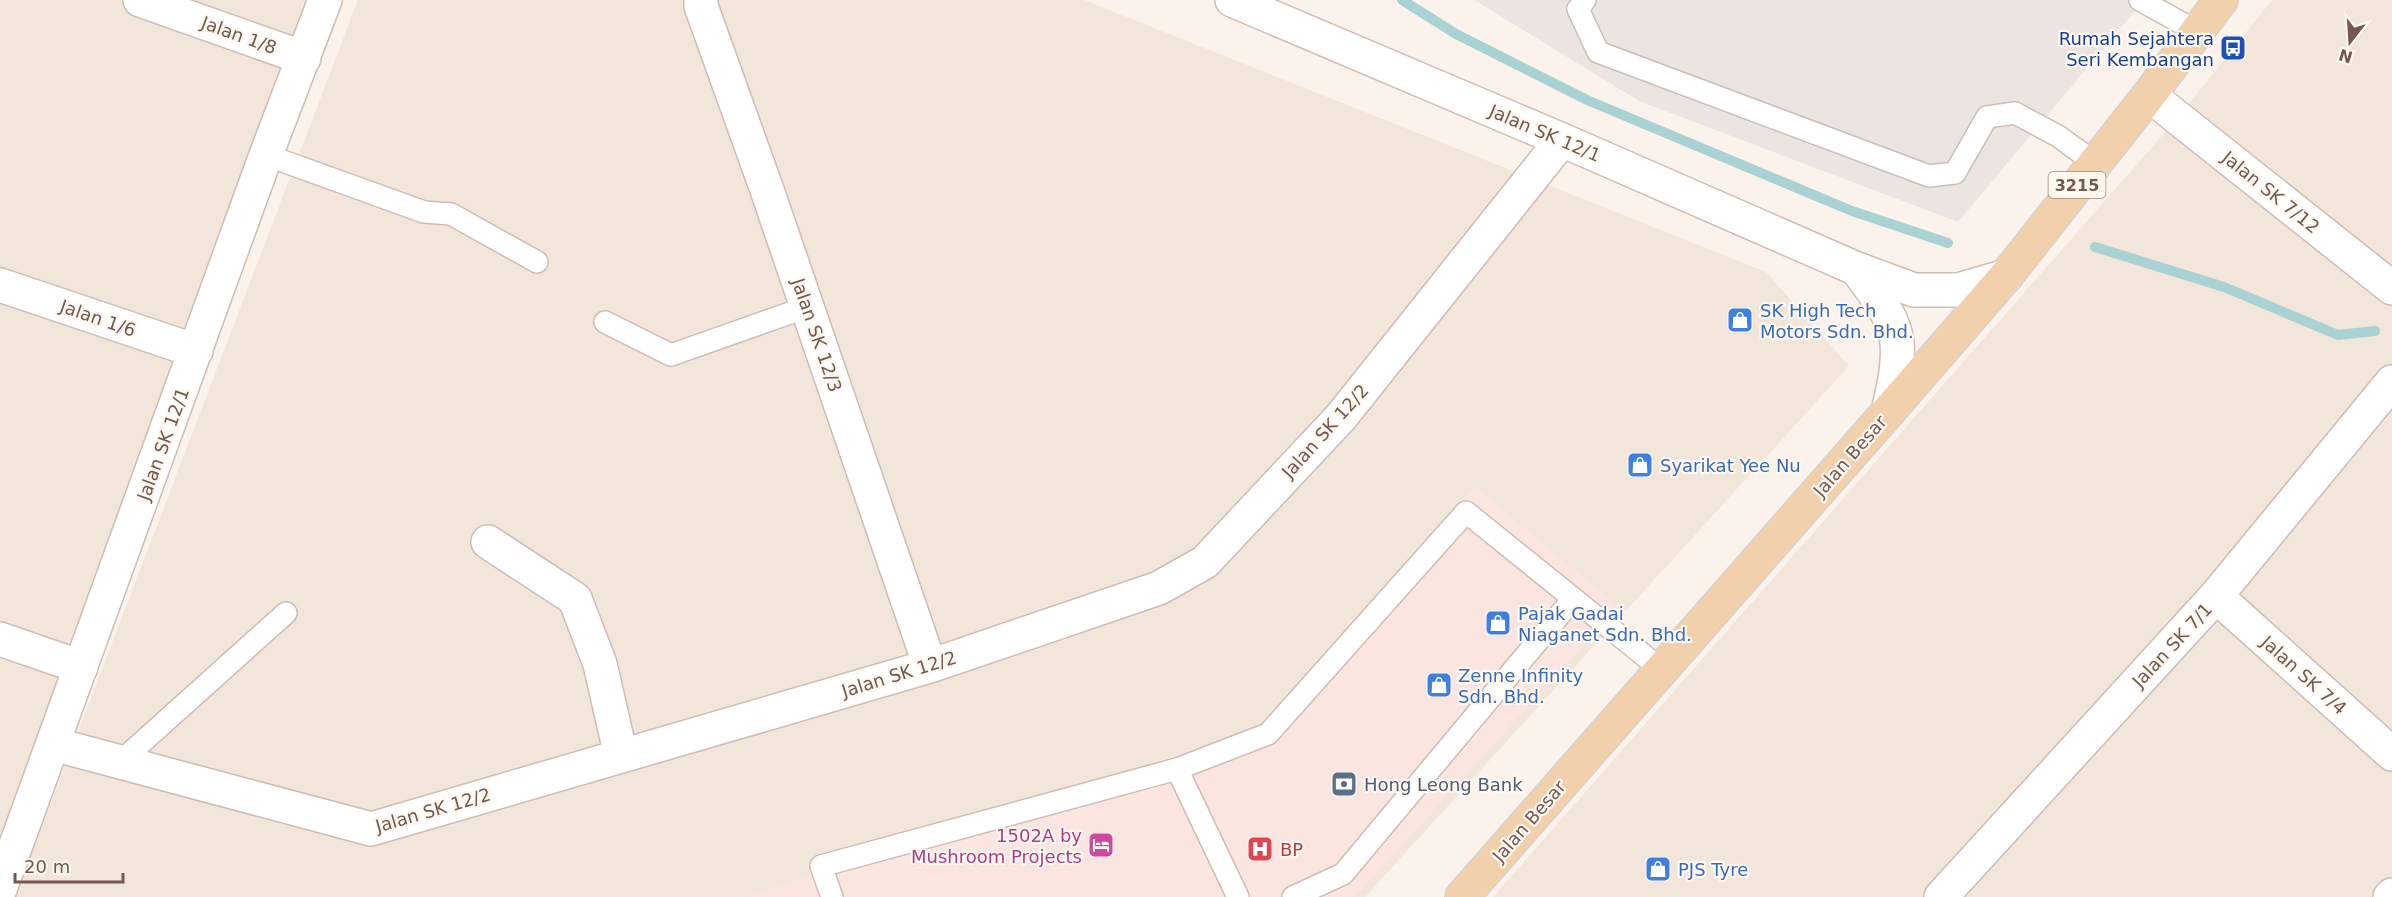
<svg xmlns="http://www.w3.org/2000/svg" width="2392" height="897" font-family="'DejaVu Sans',sans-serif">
<rect width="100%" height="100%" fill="#fbf3eb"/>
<path fill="#f2e5da" d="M0 0H339L0 859Z
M358 0H1084L1766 272 1849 366 1365 897H15Z
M2272 0H2392V897H1493L2175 121Z"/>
<path fill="#fae5e0" d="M1475 486 1618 607 1355 897H746L1261 726Z"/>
<path fill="#ebe4e0" d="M1474 0H2144L1958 222 1639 101Z"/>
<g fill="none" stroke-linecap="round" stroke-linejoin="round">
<path stroke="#a8d2d4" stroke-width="10" d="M1402 0 1456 34 1587 100 1852 211 1948 243
M2095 247 2224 287 2338 335 2375 331"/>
<g stroke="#cebdb4" stroke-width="24">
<path id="lane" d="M1585 0 1578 9 1598 52 1929 176 1955 173 1987 117 2015 113 2058 136 2095 163
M2140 0 2196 31
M266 155 424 212 451 214 537 262
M605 322 671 355 807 307
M120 762 286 613
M1177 769 1238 897
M832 897 821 866 1177 769 1268 734 1466 512 1662 670
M1293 897 1343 874 1572 600"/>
</g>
<g stroke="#cebdb4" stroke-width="36">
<path id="street" d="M140 0 304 58
M701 0V6L767 190 930 666
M2149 95 2392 288
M0 285 196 351
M488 542 575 599 600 664 621 756
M2216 596 2392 754
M0 639 81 667
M53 744 371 829 930 666 1159 588 1205 562 1341 417 1562 140
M0 889 266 155 325 0
M1941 897 2216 596 2392 382
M2390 897 2392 895"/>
</g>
<g stroke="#d1bcb2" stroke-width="36">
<path id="secondary" d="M1232 0 1562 140 1857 269 1914 290H1958L2006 276
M1857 269C1871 290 1895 316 1897 343 1899 367 1893 389 1888 412"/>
</g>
<g stroke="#d8d1ce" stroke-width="36">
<path id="primary" d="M1462 897 1888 412 2006 276 2149 95 2221 0"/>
</g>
<use href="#lane" stroke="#fff" stroke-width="21"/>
<use href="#street" stroke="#fff" stroke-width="33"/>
<use href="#secondary" stroke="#fff" stroke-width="33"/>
<use href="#primary" stroke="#f2d0ab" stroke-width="33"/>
</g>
<defs>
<g id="bus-square" transform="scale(1.35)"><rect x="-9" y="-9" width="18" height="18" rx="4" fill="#1a4fb4" stroke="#fef8f1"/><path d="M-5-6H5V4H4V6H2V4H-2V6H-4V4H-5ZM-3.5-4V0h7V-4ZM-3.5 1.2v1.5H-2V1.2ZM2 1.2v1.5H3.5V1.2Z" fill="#fff"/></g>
<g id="shop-square" transform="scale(1.35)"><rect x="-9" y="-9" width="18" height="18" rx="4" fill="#3f7fe0" stroke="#fef8f1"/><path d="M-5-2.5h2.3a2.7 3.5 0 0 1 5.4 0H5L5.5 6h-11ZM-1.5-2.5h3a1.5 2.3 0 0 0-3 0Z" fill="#fff"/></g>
<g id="bank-square" transform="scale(1.35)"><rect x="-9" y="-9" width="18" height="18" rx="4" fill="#5c6f8a" stroke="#fef8f1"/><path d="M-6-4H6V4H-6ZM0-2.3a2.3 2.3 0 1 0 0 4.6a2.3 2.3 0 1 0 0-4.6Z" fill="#fff"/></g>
<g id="hotel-square" transform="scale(1.35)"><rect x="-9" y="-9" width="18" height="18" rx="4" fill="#d1479c" stroke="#fef8f1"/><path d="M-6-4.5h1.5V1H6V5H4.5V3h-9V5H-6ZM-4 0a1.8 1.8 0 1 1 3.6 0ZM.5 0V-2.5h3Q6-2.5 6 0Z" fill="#fff"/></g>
<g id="hospital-square" transform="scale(1.35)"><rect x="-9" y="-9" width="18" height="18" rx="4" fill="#e0444e" stroke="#fef8f1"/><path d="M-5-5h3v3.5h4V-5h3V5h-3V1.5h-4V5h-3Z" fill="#fff"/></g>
</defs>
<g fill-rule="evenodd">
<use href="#bus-square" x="2233" y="48"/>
<use href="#shop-square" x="1740" y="320"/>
<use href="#shop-square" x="1640" y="465"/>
<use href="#shop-square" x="1498" y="623"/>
<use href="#shop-square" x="1439" y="685"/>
<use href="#bank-square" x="1344" y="784"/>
<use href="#hotel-square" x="1101" y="845"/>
<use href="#hospital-square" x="1260" y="849"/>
<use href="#shop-square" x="1658" y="869"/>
</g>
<g text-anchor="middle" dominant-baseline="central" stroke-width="4.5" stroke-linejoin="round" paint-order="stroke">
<rect fill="#fef8f1" stroke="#9d8980" stroke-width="1.5" x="2048.5" y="172" width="57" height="26" rx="4.5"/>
<g font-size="16" font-weight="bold" fill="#745950">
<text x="2077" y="185">3215</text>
</g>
<g font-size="18" fill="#745950" stroke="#fef8f1">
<text transform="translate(239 35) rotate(20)">Jalan 1/8</text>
<text transform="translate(1545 133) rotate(23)">Jalan SK 12/1</text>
<text transform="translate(2271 192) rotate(39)">Jalan SK 7/12</text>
<text transform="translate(98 318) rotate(19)">Jalan 1/6</text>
<text transform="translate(817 335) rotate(71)">Jalan SK 12/3</text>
<text transform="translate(1325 431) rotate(-48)">Jalan SK 12/2</text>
<text transform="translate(163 444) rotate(-70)">Jalan SK 12/1</text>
<text transform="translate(1850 456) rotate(-49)">Jalan Besar</text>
<text transform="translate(2172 645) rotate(-47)">Jalan SK 7/1</text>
<text transform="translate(899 674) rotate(-17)">Jalan SK 12/2</text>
<text transform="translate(2304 675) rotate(42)">Jalan SK 7/4</text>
<text transform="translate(433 810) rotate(-16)">Jalan SK 12/2</text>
<text transform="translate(1529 821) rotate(-49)">Jalan Besar</text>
</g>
<g font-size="18" fill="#164399" stroke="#fef8f1" text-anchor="end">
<text x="2214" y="38">Rumah Sejahtera<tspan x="2214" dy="21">Seri Kembangan</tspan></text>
</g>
<g font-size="18" fill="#366cbe" stroke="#fef8f1" text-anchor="start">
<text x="1760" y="310">SK High Tech<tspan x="1760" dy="21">Motors Sdn. Bhd.</tspan></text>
<text x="1660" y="465">Syarikat Yee Nu</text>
<text x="1518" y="613">Pajak Gadai<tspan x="1518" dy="21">Niaganet Sdn. Bhd.</tspan></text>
<text x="1458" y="675">Zenne Infinity<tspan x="1458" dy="21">Sdn. Bhd.</tspan></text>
<text x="1678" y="869">PJS Tyre</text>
</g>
<g font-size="18" fill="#4e5e75" stroke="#fef8f1" text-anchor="start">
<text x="1364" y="784">Hong Leong Bank</text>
</g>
<g font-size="18" fill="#b23c85" stroke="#fef8f1" text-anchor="end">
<text x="1082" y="835">1502A by<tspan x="1082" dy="21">Mushroom Projects</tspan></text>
</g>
<g font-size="18" fill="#be3a42" stroke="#fef8f1" text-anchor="start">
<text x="1280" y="849">BP</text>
</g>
</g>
<g transform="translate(2350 42) rotate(197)" stroke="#fef8f1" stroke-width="4.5" paint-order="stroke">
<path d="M0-4.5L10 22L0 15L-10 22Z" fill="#745950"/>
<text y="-9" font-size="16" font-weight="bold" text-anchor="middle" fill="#745950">N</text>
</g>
<path d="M15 873v9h108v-9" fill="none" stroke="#745950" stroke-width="3"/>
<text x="24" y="873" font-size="18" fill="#745950" stroke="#fef8f1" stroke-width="4.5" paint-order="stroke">20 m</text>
</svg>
